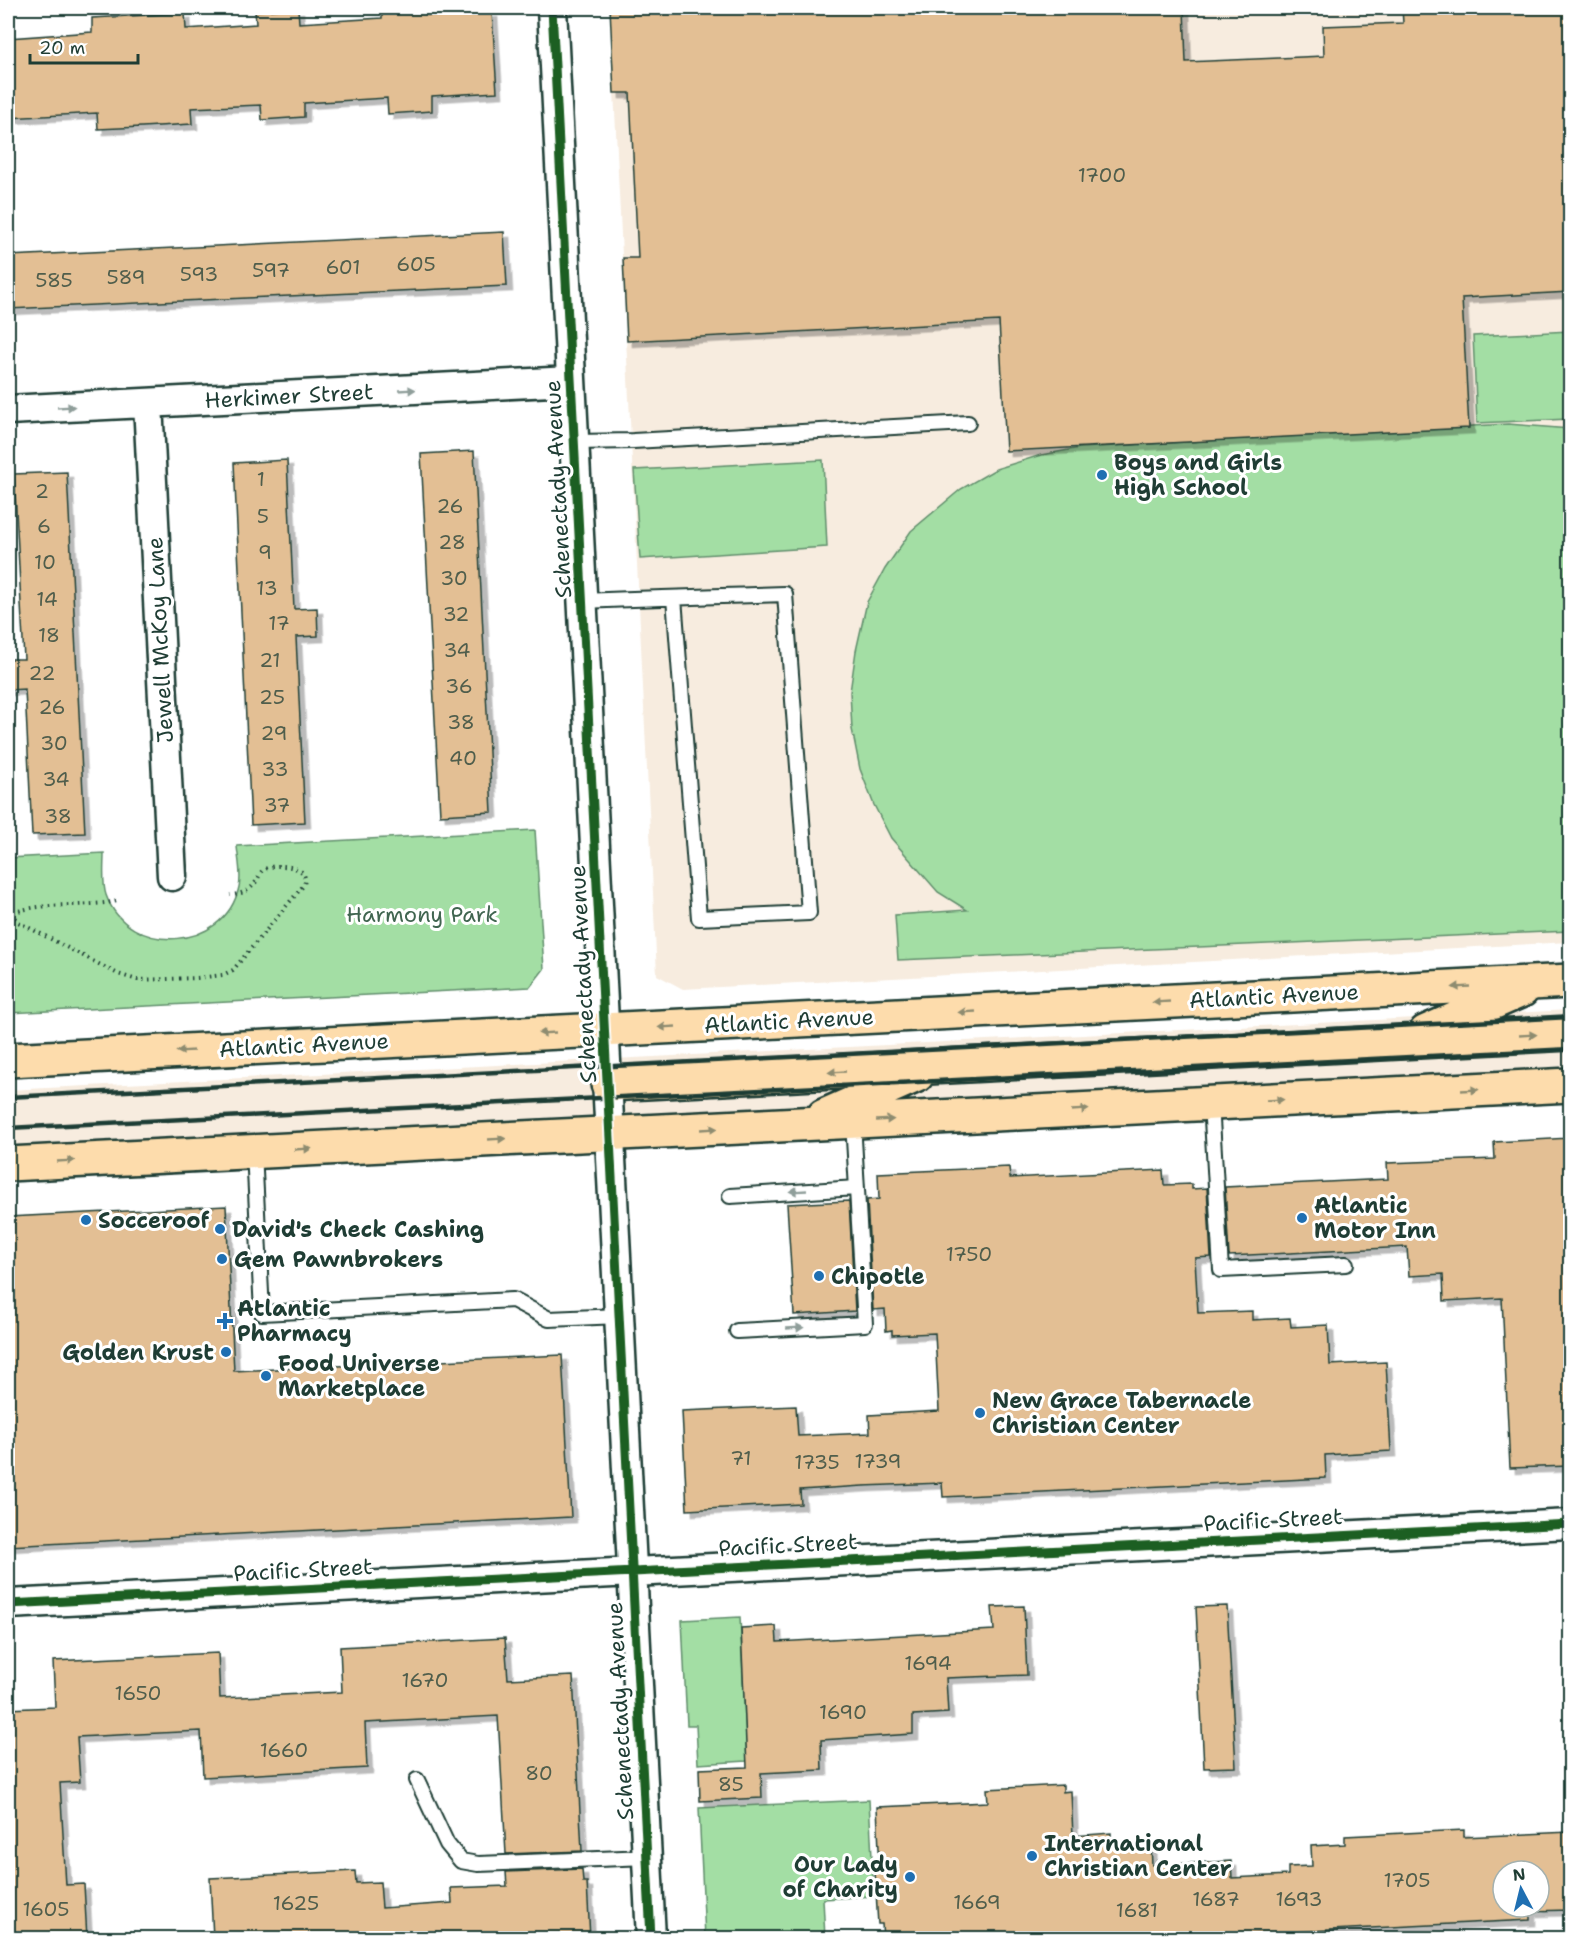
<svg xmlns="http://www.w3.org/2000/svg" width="1578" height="1946" font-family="'Shantell Sans',sans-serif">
<defs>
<filter id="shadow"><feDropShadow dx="5.5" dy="5.5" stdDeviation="0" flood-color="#0004"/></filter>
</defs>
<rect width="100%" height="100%" fill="#fff"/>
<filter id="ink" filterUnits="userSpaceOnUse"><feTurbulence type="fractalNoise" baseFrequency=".0167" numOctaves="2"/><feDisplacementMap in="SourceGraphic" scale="12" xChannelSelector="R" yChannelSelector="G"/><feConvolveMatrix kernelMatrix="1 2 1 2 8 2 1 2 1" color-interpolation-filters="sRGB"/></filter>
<g filter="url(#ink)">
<path fill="#f7ecdf" d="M610 8H1570V942L683 989 657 975Z
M1570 1010V1071L8 1151V1090Z"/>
<path fill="#a3dea4" stroke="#618e6c" stroke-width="1.5" d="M1570 331V419L1477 423 1473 336Z
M1508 424 1570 429V931L898 960 895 915 967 910 938 892 891 838 874 805 860 769 852 729 850 692 856 651 867 602 885 569 911 531 961 489 996 469 1041 455 1080 448Z
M823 460 827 547 640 559 634 470Z
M535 830 544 969 530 987 8 1013V858L104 853C104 866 102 883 106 895 128 957 225 952 239 887 242 875 238 858 237 846Z
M740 1617 747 1761 698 1764 696 1725H687L682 1620Z
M869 1800 874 1896 823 1899 825 1938H705L699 1808Z"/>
<path fill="#e3bf94" stroke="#1f3d34" stroke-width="1.5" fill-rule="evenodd" filter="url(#shadow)" d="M298 8 299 23 382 18V8H426L427 15 492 12 497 92 432 96V111L388 114 387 98 304 103V117L262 120 261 105 191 108 192 124 142 127 98 129 97 113 8 118V38L92 32V18L185 13 186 29 256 24 255 11Z
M610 8H773L774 13 886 8H1184L1186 62 1324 56 1323 26 1403 23 1402 8H1570V292L1462 298 1469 428 1006 451 999 321 627 341 623 258H638L630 93H614Z
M504 232 507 286 8 309V256Z
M474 451 492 812 440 815 421 454Z
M287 460 294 609 317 608 318 636 296 637 305 822 251 825 234 463Z
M67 472 85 833 32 835 25 689 8 690V659H24L14 474Z
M1570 1138V1466L1510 1468 1502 1298 1444 1301 1443 1274 1409 1276 1407 1247 1229 1256 1225 1187 1388 1179 1387 1163 1495 1159 1494 1142Z
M1009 1167 1010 1178 1163 1170 1164 1185 1192 1184V1189L1207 1188 1211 1257 1195 1258 1198 1313 1252 1311V1320L1290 1318 1291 1327 1328 1325 1330 1365 1386 1362 1391 1451 1325 1455 1326 1478 943 1497 942 1483 863 1486 800 1490 801 1504 687 1510 682 1411 796 1406 798 1436 870 1433 869 1415 939 1411 935 1333 892 1335V1330L886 1331 885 1309 873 1310 867 1200 879 1199 878 1173Z
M849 1201 855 1311 794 1315 787 1204Z
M226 1206 234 1371 562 1355 571 1517 8 1546V1217Z
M1024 1606 1027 1675 946 1678 948 1713 913 1715V1734L821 1740 822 1770 761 1773 762 1798 700 1801 699 1769 747 1767 741 1628 776 1626 777 1642 994 1630 992 1607Z
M1227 1606 1236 1767 1204 1768 1196 1607Z
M505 1638 508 1679 573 1676 582 1851 506 1854 498 1716 365 1723 367 1768 203 1777 201 1731 77 1737 80 1782 60 1783 66 1885 84 1884 87 1938H8V1709L55 1707 53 1661 218 1653 220 1698 342 1692 340 1647Z
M1063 1785V1792L1071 1791 1073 1836 1111 1833V1845L1151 1843 1152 1865 1231 1861 1232 1878 1288 1875V1867L1312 1866 1311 1846 1345 1844V1836L1464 1830V1837L1570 1832V1910L1530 1911V1920L1174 1938H883L882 1924H878L877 1909 875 1870H880L877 1807 988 1802 987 1789ZM1503 1871H1539V1907H1503Z
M582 1869 583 1882H587L590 1938H434V1935L373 1938H213L210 1878 355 1871 356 1883 380 1882 382 1908 452 1903 451 1888 507 1886 506 1872Z"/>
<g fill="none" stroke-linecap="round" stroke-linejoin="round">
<g stroke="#1f3d34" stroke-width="18">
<path id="service" d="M575 442 633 441 968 423
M584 601C651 598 718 596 785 594L809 913 699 918 674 598
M1211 1103 1221 1270 1346 1264
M254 1151 262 1313 513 1300 549 1319 620 1316
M730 1196 857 1188
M737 1331 865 1324 853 1122
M417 1780 447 1844 461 1861 478 1864 647 1857"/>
</g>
<g stroke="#1f3d34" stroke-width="33">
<path id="minor" d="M552 8 651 1938
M148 403 172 876
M8 410 571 381
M8 1604 1570 1524"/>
</g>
<g stroke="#1f3d34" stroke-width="38">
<path id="primary" d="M1426 1032 1522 990
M8 1060 1570 981
M608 1084 1570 1033
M824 1116 917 1075
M8 1164 1570 1085"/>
</g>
<path stroke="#1f3d34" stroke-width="4" stroke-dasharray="1.5 4.5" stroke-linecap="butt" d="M11 913 18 922 118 974 137 980 197 978 223 975 233 970 303 886C306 880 306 874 299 870 290 865 270 864 262 871 260 873 259 877 257 880 251 891 241 894 230 895
M8 915C36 901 84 908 117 901"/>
<use href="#service" stroke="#fff" stroke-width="14"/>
<use href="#minor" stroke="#fff" stroke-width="28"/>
<use href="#primary" stroke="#fddcac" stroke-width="33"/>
<path stroke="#1f3d34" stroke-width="4.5" d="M8 1097 1570 1017
M8 1128 1570 1049"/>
<g stroke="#fff" stroke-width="13">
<path id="cycleway" d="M552 8 651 1938
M8 1604 1570 1524"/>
</g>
<use href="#cycleway" stroke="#1b5e20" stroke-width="9"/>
</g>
<defs><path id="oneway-solid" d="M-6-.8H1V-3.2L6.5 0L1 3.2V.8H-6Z" transform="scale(1.5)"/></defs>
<g fill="#8f9e9a">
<use href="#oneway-solid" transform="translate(407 390) rotate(-3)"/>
<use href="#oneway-solid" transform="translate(66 407) rotate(-3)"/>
<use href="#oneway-solid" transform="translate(798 1191) rotate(177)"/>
<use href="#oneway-solid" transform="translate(795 1328) rotate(-3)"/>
</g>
<g fill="#8e8c70">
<use href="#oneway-solid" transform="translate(1461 987) rotate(177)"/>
<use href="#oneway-solid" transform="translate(1161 1002) rotate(177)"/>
<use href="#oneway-solid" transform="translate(967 1012) rotate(177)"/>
<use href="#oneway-solid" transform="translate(667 1027) rotate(177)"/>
<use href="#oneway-solid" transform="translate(547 1033) rotate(177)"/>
<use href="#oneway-solid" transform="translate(1528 1035) rotate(-3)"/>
<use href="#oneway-solid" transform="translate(185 1051) rotate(177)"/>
<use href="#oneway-solid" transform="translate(837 1072) rotate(177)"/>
<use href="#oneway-solid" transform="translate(1470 1090) rotate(-3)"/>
<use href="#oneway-solid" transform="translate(1275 1100) rotate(-3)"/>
<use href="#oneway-solid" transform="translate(1080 1110) rotate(-3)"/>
<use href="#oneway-solid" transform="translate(885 1120) rotate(-3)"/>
<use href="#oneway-solid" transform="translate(709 1129) rotate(-3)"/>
<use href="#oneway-solid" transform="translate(497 1139) rotate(-3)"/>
<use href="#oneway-solid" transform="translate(303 1149) rotate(-3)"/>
<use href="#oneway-solid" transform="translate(66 1161) rotate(-3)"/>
</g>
</g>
<g fill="#1f6fb2" stroke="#fff" stroke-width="2">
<circle cx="1102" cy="475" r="6"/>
<circle cx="1302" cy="1218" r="6"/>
<circle cx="86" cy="1220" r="6"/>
<circle cx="220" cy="1229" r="6"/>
<circle cx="222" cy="1259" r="6"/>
<circle cx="819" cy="1276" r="6"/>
<path d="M222 1312h6v6h6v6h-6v6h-6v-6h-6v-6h6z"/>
<circle cx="226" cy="1352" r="6"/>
<circle cx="266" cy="1376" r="6"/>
<circle cx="980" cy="1413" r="6"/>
<circle cx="1032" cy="1856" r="6"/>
<circle cx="910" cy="1877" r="6"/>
</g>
<g text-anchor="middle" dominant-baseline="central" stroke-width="6" stroke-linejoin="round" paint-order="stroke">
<g font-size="20" fill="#505e4c">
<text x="1102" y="175">1700</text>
<text x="416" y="264">605</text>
<text x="343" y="267">601</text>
<text x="271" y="270">597</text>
<text x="199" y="274">593</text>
<text x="126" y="277">589</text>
<text x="54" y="280">585</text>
<text x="261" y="479">1</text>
<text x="42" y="491">2</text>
<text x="450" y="506">26</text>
<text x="263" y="516">5</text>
<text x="44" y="526">6</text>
<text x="452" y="542">28</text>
<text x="265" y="552">9</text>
<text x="45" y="562">10</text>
<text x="454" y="578">30</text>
<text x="267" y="588">13</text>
<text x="47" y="599">14</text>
<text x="456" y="614">32</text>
<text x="279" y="623">17</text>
<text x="49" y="635">18</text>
<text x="457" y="650">34</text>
<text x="270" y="660">21</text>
<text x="42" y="673">22</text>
<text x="459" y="686">36</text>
<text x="272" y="697">25</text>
<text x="52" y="707">26</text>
<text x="461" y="722">38</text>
<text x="274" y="733">29</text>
<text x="54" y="743">30</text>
<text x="463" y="758">40</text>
<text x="275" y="769">33</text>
<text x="56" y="779">34</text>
<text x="277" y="805">37</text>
<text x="58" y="816">38</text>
<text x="969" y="1254">1750</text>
<text x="741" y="1458">71</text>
<text x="878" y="1461">1739</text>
<text x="817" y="1462">1735</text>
<text x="928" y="1663">1694</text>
<text x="425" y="1680">1670</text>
<text x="138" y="1693">1650</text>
<text x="843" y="1712">1690</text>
<text x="284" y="1750">1660</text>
<text x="539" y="1773">80</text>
<text x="731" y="1784">85</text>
<text x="1407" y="1880">1705</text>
<text x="1216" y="1899">1687</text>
<text x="1299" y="1899">1693</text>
<text x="977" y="1902">1669</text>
<text x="296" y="1903">1625</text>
<text x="46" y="1909">1605</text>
<text x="1137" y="1910">1681</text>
</g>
<g font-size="22" fill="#1f3d34" stroke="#fff">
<text transform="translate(289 396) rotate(-3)">Herkimer Street</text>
<text transform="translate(558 489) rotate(-93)">Schenectady Avenue</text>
<text transform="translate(160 640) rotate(-93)">Jewell McKoy Lane</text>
<text transform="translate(583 974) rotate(-93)">Schenectady Avenue</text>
<text transform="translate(1274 996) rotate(-3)">Atlantic Avenue</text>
<text transform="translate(789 1021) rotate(-3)">Atlantic Avenue</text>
<text transform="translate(304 1045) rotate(-3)">Atlantic Avenue</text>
<text transform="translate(1273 1520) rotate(-3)">Pacific Street</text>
<text transform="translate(788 1545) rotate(-3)">Pacific Street</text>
<text transform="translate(303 1570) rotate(-3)">Pacific Street</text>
<text transform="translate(620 1711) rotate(-93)">Schenectady Avenue</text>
</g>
<g font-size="22" font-weight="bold" fill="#1f3d34" stroke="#fff" text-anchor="start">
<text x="1114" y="462">Boys and Girls<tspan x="1114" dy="25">High School</tspan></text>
<text x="1314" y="1205">Atlantic<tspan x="1314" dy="25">Motor Inn</tspan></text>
<text x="98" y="1220">Socceroof</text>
<text x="232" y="1229">David's Check Cashing</text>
<text x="234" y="1259">Gem Pawnbrokers</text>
<text x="831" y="1276">Chipotle</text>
<text x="237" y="1308">Atlantic<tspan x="237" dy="25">Pharmacy</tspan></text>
<text x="214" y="1352" text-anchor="end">Golden Krust</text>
<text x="278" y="1363">Food Universe<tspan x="278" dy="25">Marketplace</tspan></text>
<text x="992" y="1400">New Grace Tabernacle<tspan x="992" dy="25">Christian Center</tspan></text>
<text x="1044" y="1843">International<tspan x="1044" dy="25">Christian Center</tspan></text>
<text x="898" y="1864" text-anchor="end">Our Lady<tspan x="898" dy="25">of Charity</tspan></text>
</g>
<g font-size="22" fill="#406550" stroke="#fff">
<text x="422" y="914">Harmony Park</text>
</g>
</g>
<rect width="1578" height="1946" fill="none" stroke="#fff" stroke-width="30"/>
<rect x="15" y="15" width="1548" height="1916" fill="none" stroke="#1f3d34" stroke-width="2" filter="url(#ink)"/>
<g transform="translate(1521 1889) rotate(353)"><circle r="28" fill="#ffffff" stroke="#a5b1ae" stroke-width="1.5"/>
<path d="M0-4.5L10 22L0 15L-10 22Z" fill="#1f6fb2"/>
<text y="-9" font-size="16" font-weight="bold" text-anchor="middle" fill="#1f3d34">N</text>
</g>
<path d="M30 54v9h108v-9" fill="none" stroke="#1f3d34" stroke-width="3"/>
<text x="39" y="54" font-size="18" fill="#1f3d34" stroke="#ffffff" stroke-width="4.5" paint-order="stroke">20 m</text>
</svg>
